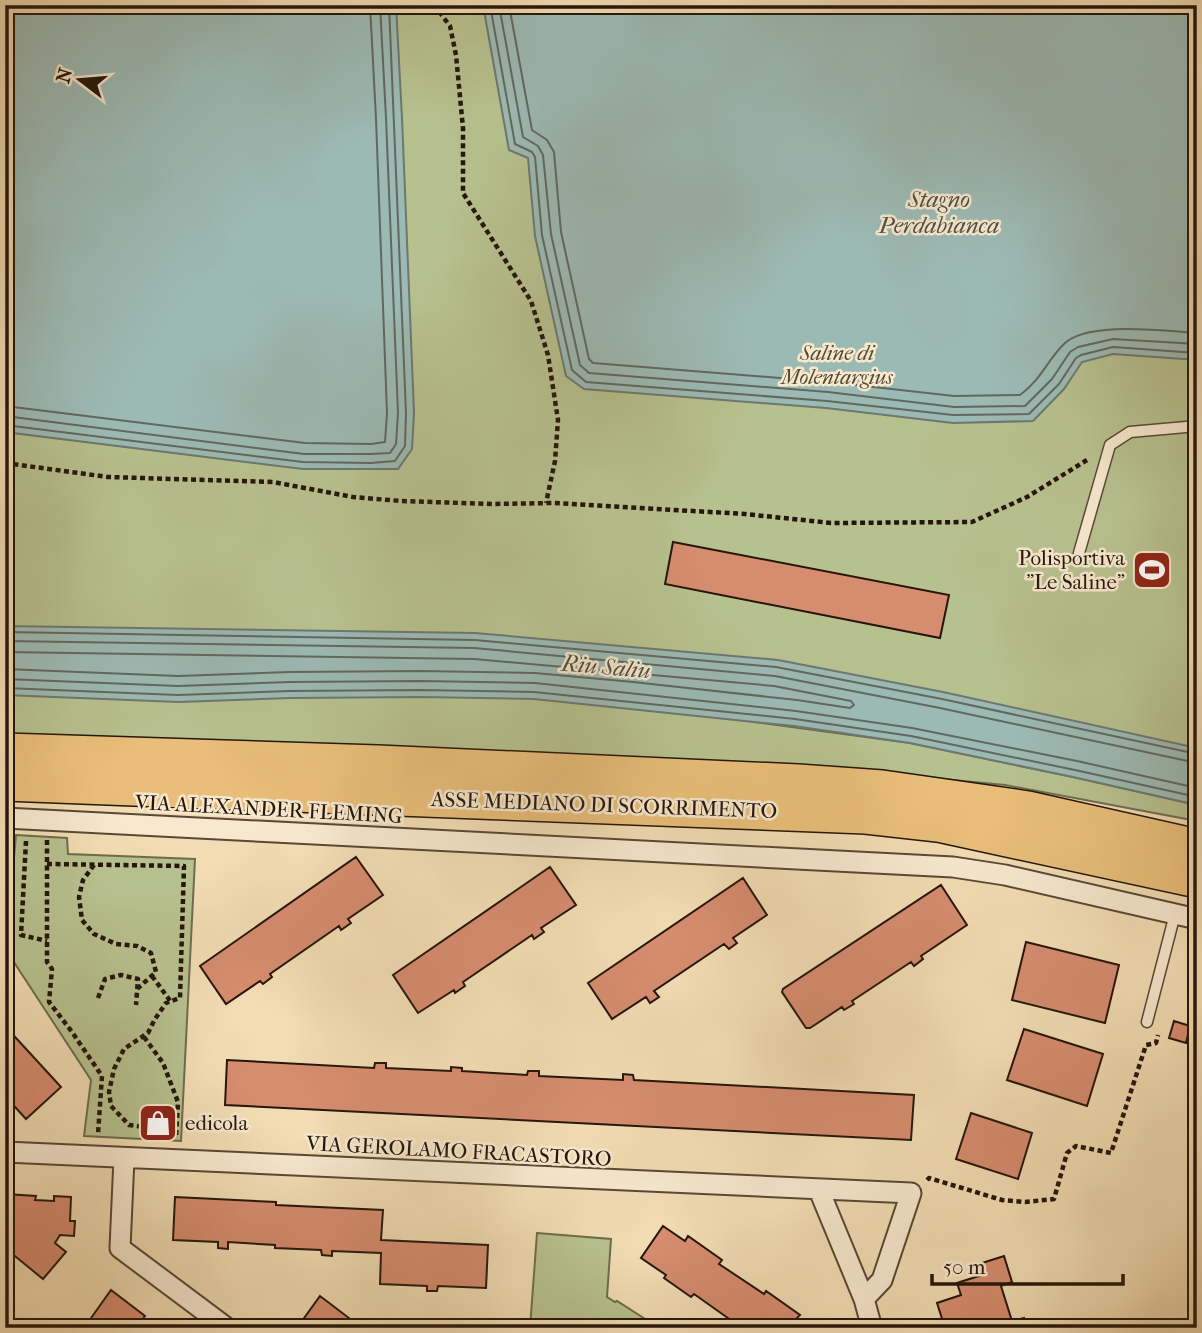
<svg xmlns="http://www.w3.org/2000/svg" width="1202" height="1333" font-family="'IM FELL French Canon',serif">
<rect width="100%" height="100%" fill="#f2dcb3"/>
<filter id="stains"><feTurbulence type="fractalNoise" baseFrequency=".00286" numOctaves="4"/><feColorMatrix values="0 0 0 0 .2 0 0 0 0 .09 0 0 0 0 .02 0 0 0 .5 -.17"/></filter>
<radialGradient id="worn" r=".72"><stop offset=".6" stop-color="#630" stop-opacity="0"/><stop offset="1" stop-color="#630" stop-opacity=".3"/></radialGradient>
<path fill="#b7c18f" stroke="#6e6c4d" stroke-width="2" d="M5 5H1197V797L1073 768 792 721 717 717 910 743 1073 777 1197 805V821L1005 785 880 773 5 737Z
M16 835 67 838 68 854 195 859 181 1141 84 1136 91 1080 6 950Z
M537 1233 611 1239 607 1297 615 1302 617 1301 659 1328H530Z"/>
<path fill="#9cbab4" stroke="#6c7870" stroke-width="2" d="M5 5H396L402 118 414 413 412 449 398 469H303L5 432Z
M483 5H1197V360L1113 354 1082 362 1064 389 1033 421 953 423 826 408 584 389 566 376 535 236 528 158 509 150Z
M5 626 475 633 778 660 943 692 1197 748V805L1073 777 910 743 794 726 534 699 421 697 290 698 179 702 5 695Z"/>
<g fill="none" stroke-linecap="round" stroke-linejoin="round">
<path stroke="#606860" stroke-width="2" d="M490 5 515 144 532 152 535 157 542 235 572 370 586 382 827 401 953 415 1029 414 1059 384 1076 358 1081 355 1113 347 1197 353
M499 5 523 137 538 146 543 155 551 234 580 365 589 373 828 392 954 407 1025 406 1052 379 1070 352 1078 347 1113 339 1197 344
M509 5 532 130 547 140 554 152 561 232 589 359 593 363 829 382 954 396 1020 395C1040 381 1047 361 1063 345 1085 320 1165 331 1197 333
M5 406 305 443 371 444 385 442 387 413 376 119 370 5
M5 416 304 454H371L390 453 396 444 398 413 386 118 380 5
M5 425 303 462 371 463 395 461 405 446 406 413 389 5
M5 632 475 640 776 667 942 699 1197 754
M5 641 474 648 775 676 940 708 1197 763
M5 652 474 659 774 686 851 701 854 705 850 708 797 700 633 682 535 673 421 671 290 672 178 676 5 669
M5 679 178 686 290 682 421 681 535 683 796 711 912 728 1077 761 1197 788
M5 688 178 695 290 691 421 690 534 692 795 719 911 736 1075 770 1197 797"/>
</g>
<path fill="#d68c6f" stroke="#25160b" stroke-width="2" d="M673 542 949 595 940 638 665 584Z
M356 857 383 895 348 919 351 923 341 930 339 926 270 974 272 977 263 984 260 981 226 1004 200 966Z
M550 867 576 905 541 928 544 932 534 939 532 935 463 982 465 986 455 993 454 990 418 1013 393 975Z
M743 878 767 915 733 938 737 943 729 949 724 944 654 991 659 997 650 1003 646 997 612 1019 588 983Z
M941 885 967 925 921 956 923 959 914 966 911 962 852 1001 854 1004 844 1010 842 1007 810 1028H806L782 992 783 989Z
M1026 942 1119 965 1105 1023 1012 1000Z
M1174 1021 1190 1026 1186 1043 1169 1038Z
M5 1026 61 1087 26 1119 5 1096Z
M1024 1029 1103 1054 1087 1106 1007 1080Z
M227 1060 374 1068 375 1063H386V1068L451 1071V1067L462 1068V1071L527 1075 528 1071H539V1076L623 1080V1074L633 1075 634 1080 914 1095 911 1140 225 1105Z
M971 1113 1032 1133 1018 1179 956 1159Z
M5 1194 36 1196 35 1200 54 1201V1196L71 1197 70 1221H75L74 1236 60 1235 55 1243 66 1252 43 1279 5 1248 8 1245 7 1238H5Z
M175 1197 276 1202V1205L383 1210 381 1240 488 1245 486 1288 438 1286 437 1291H427V1286L380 1284 381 1253 332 1251V1256L322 1255 321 1250 275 1248V1245L228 1242V1249L218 1248V1242L173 1240Z
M663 1226 685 1241 688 1236 722 1260 719 1264 764 1294 766 1291 800 1315 797 1318 812 1328H742L694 1294 691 1297 664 1278 666 1275 641 1258Z
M1004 1256 1012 1282 1001 1286 1012 1321 1024 1318 1027 1328H945L937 1303 961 1295 957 1283 982 1275 979 1264Z
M111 1290 145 1316 142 1320 151 1328H84Z
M320 1296 362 1328H297Z"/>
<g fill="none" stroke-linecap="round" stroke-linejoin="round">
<g stroke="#584835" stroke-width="13">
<path id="lane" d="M1079 553 1110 445 1130 432 1197 426
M1147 1022 1175 914"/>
</g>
<g stroke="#584835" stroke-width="23">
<path id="street" d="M5 818 953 867 1005 875 1197 919
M5 1152 911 1193 882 1280 864 1299
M124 1158 120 1248 227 1328
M819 1190 864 1299 872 1328"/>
</g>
<g stroke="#25160b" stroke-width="40">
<path id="highway" d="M5 752 378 764 798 783 882 789 1028 810 1197 848
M5 782 866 815 938 823 1197 879"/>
</g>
<path stroke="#25160b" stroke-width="4.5" stroke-dasharray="5 3.5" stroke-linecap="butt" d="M434 5 450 26 456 55 463 128V193L531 301 548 355 558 420 555 461 546 503
M5 463 108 477 273 482 353 497 401 501 492 504 554 503 745 514 831 523 972 522 1027 497 1087 460
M47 840V962L52 969 49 1002 72 1032 102 1076 98 1134
M26 841 21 935 47 941
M47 864 184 866 180 998 166 1003 155 1019 148 1033 124 1049 114 1069 109 1092 111 1106 129 1125 152 1128 151 1139
M94 865 83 880 79 897 82 920 94 934 116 944 137 946 151 953 156 972 137 989
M152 976 171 1002
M98 998 105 979 121 975 138 979 136 1005
M144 1037 163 1063 178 1102 176 1138
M927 1180 929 1178 1002 1200 1025 1202 1054 1199 1067 1153 1076 1146 1111 1153 1146 1045 1156 1043 1158 1035"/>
<use href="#lane" stroke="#f7e8ce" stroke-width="10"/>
<use href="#street" stroke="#f7e8ce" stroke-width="19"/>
<use href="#highway" stroke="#e9be7a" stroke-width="37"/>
</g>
<defs>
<g id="stadium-square" transform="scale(2.0125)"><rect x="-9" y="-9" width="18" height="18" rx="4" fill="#8f2418" stroke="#f7e8ce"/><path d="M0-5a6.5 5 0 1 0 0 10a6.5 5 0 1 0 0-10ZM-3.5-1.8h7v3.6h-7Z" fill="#fff"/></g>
<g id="shop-square" transform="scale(2.0125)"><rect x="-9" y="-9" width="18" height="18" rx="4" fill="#8f2418" stroke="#f7e8ce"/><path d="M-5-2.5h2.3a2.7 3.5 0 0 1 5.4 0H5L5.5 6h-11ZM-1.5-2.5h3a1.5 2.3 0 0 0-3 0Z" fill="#fff"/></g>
</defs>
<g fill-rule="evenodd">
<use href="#stadium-square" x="1152" y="570"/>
<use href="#shop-square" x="158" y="1123"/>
</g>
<g text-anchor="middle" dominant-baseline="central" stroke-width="5" stroke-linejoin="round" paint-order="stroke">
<g font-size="21" font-style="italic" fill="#514933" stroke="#f7e8ce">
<text x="837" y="353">Saline di<tspan x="837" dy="24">Molentargius</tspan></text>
</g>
<g font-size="21" fill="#25160b" stroke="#f7e8ce" text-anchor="end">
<text x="1125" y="558">Polisportiva<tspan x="1125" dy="24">"Le Saline"</tspan></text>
<text x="185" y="1123" text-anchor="start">edicola</text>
</g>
<g font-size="21" fill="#25160b" stroke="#f7e8ce">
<text transform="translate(604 805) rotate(2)">ASSE MEDIANO DI SCORRIMENTO</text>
<text transform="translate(269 809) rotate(3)">VIA ALEXANDER FLEMING</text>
<text transform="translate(459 1151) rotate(3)">VIA GEROLAMO FRACASTORO</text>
</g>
<g font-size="23" font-style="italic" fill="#4f4f46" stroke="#f7e8ce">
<text x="939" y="199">Stagno<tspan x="939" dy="26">Perdabianca</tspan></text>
<text transform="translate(606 667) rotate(5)">Riu Saliu</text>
</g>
</g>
<rect width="1202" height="1333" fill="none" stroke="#f2dcb3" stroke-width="28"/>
<rect x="7" y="7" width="1188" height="1319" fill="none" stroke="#25160b" stroke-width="3.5"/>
<rect x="14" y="14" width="1174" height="1305" fill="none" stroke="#25160b" stroke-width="2"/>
<g transform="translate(80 80) rotate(286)" stroke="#f7e8ce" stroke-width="5" paint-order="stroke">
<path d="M0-5L12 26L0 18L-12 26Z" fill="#25160b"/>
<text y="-10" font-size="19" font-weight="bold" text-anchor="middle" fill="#25160b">N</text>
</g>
<path d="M932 1274v10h191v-10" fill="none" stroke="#25160b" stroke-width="3.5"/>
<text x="943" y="1274" font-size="21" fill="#25160b" stroke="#f7e8ce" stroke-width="5" paint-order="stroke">50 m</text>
<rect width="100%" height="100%" filter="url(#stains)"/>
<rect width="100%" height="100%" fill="url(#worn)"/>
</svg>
